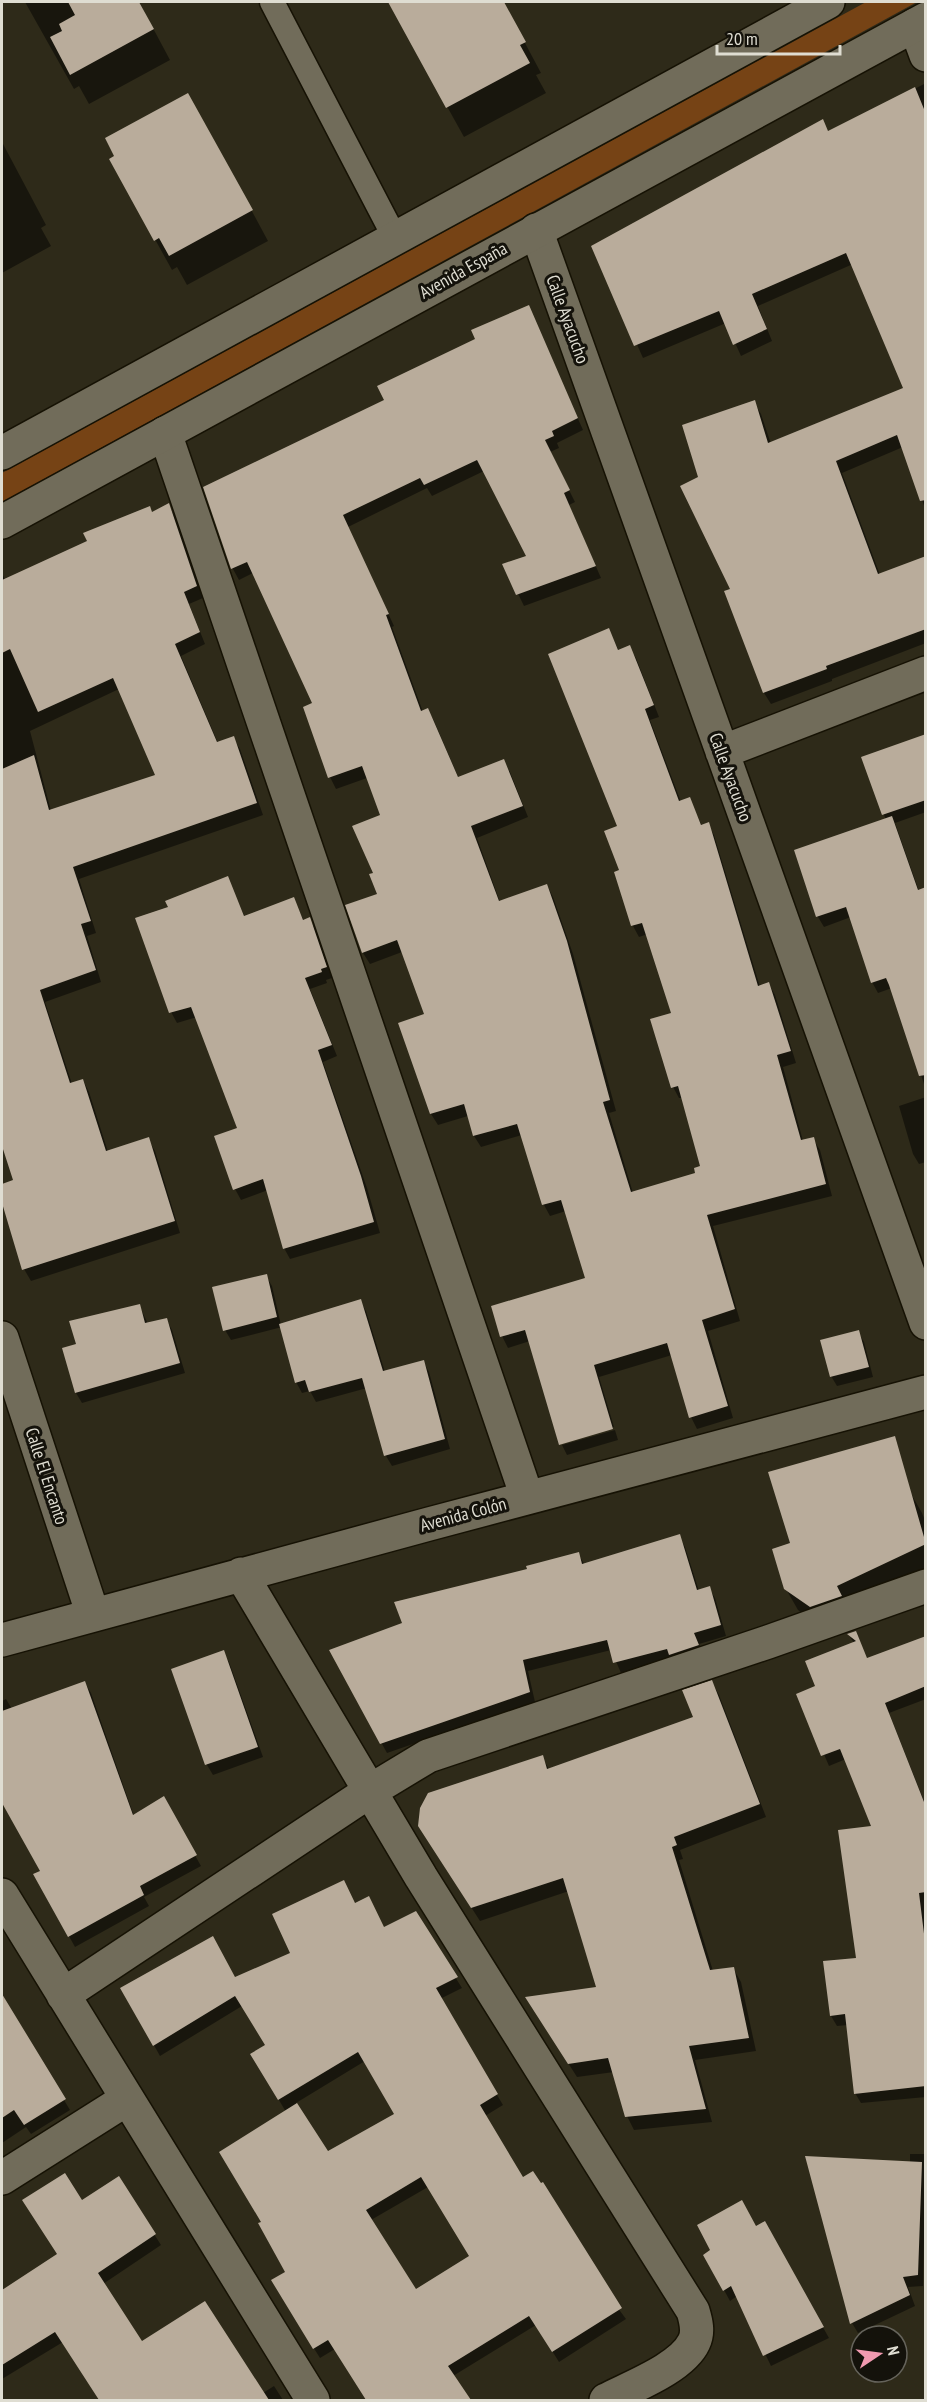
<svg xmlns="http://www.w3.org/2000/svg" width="927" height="2402" font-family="'PT Sans Narrow',sans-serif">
<rect width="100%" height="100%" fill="#2e2a19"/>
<path fill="#764315" d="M866 2H917L2 502V473Z"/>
<path fill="#0007" fill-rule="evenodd" d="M25 2H139L170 60 89 104 79 86 74 89Z
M389 2H503L541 73 536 75 546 93 464 137Z
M926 83V511L903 447 842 473 880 575 926 558V643L832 679V681L771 704 764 693 700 478 754 402 761 414 771 444 905 389 853 264 758 306 772 341 741 356 726 323 643 358 593 246 822 121 829 133Z
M205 124 268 241 187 285 177 267 172 270 111 160Z
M2 142 46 225 41 228 51 246 2 273Z
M528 307 583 430 557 443 559 448 550 452 575 502 569 505 601 578 524 606 504 565 528 556 484 471 432 496 427 488 348 527 394 626 392 627 423 712 428 710 434 721 459 779 504 761 510 772 528 817 477 838 500 902 547 885 553 897 573 954 616 1111 609 1113 633 1193 697 1174 702 1167 682 1098H679L673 1087V1014L648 934 639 937 633 926 616 873 621 871 609 630 619 651 629 647 636 658 659 717 650 720 681 802 689 799 702 826 708 824 714 835 760 987 769 984 775 995 796 1063 783 1067 803 1141 813 1139 820 1150 832 1196 713 1226 740 1321 708 1331 733 1418 697 1429 691 1417 672 1355 599 1377 614 1427 561 1442V1445L530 1341 508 1348 502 1336 587 1279 566 1211 550 1216 544 1205 522 1135 481 1147 474 1136 468 1116 438 1125 431 1114 400 1024 426 1014 402 952 370 964 363 953 347 906 379 895 375 873 382 816 367 778 336 789 330 777 314 704 253 573 239 580 233 569 205 487 386 400Z
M169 505 175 517 203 598 189 604 205 644 181 656 218 743 233 738 240 749 263 815 79 879 96 933 87 936 101 982 45 1002 72 1084 83 1080 89 1092 108 1152 148 1139 155 1151 180 1233 31 1281 24 1269 2 1198V1186L15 1181 2 1141V573L5 580ZM119 689 157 776 51 811 30 731Z
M926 736V812L895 823 919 891 926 889V1090L892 988 878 993 872 982 851 917 824 927 818 917 796 851 886 820 863 758Z
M227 878 245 917 293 899 304 921 309 919 316 930 332 978 326 980 327 983 310 989 337 1056 323 1062 367 1188 380 1233 290 1259 284 1248 268 1190 241 1200 235 1189 239 1129 197 1017 177 1023 171 1012 169 908Z
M926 1097V1162L919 1164 913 1154 899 1106Z
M266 1276 272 1286 281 1325 360 1301 366 1311 385 1372 423 1361 429 1372 450 1449 392 1466 386 1456 367 1388 316 1402 310 1391 302 1393 296 1382 282 1327 231 1340 225 1330Z
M139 1305 148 1324 166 1319 172 1330 185 1373 82 1403 76 1393 64 1349 78 1345Z
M858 1332 864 1342 873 1377 837 1386 831 1376Z
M615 1430 618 1440 567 1455 562 1445Z
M910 1492 922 1513 926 1523V1571L823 1628 798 1610 786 1589 792 1544Z
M679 1536 685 1547 699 1591 709 1588 715 1598 726 1636 699 1644 704 1656 673 1659 621 1673 611 1650 528 1671 535 1702 387 1753 331 1651 404 1624 528 1570 578 1554 585 1565Z
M855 1633 868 1660 926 1637V1699L889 1713 926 1806V2097L861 2103 855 2093 848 2025 837 2026 831 2016 858 1959 873 1827 846 1759 829 1766 798 1694 817 1687 854 1643 849 1635Z
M223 1652 229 1662 263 1757 213 1775 207 1765 173 1670Z
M712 1682 719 1695 766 1817 680 1850 683 1859 679 1860 713 1971 733 1968 741 1982 756 2051 695 2060 712 2122 634 2130 627 2116 614 2072 577 2077 535 2011 598 1988 569 1891 480 1921 428 1840 542 1757 549 1769 695 1718Z
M85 1683 91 1693 134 1816 163 1799 201 1866 144 1897 149 1906 75 1947 35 1875 42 1871 2 1800V1701L6 1699 12 1709Z
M355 1904 384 1929 415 1913 462 1988 440 1999 503 2105 485 2116 523 2180 626 2319 559 2362 536 2325 453 2376 469 2400H367L335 2349 320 2358 278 2291 287 2272 263 2222 286 2112 252 2054 267 2045 242 2006 160 2056 122 1988 235 1979 292 1953ZM365 2061 396 2114 328 2153 296 2103ZM428 2187 471 2256 416 2292 371 2220Z
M17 2022 70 2110 31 2134 26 2127 2 2143V2031Z
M910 2154H926L923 2286 908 2287 915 2306 858 2333 852 2323 910 2163Z
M118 2178 161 2245 103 2284 142 2343 263 2393 274 2386 283 2400H96L99 2398 63 2342 2 2379V2290L59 2255 82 2202Z
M764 2223 829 2338 771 2366 737 2296 730 2301 705 2255Z"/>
<path fill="#b9ac9b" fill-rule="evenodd" d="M68 2H139L154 29 70 75 50 37 62 31 59 24 75 15Z
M388 2H504L526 42 520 45 530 63 446 108Z
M915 87 926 114V500L920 501 897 435 836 461 878 574 926 556V629L826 666 827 669 763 693 724 591 730 589 680 486 698 477 682 425 755 400 768 443 903 388 846 253 752 294 767 329 733 345 719 311 634 346 591 246 823 119 828 131Z
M188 93 253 210 169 256 159 238 154 241 109 159 114 156 105 138Z
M529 305 578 418 552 431 554 436 545 440 570 490 564 493 596 566 516 595 502 564 526 556 477 460 424 485 420 478 343 515 389 614 386 615 421 711 428 708 458 777 504 759 523 806 471 826 499 901 547 884 567 941 610 1100 603 1102 631 1192 695 1173 694 1168 700 1166 678 1086 671 1088 650 1019 671 1013 642 923 631 926 614 872 619 870 604 831 617 826 548 654 609 628 618 650 630 645 654 705 645 709 679 801 690 797 701 825 709 822 758 986 769 982 791 1051 777 1055 801 1140 814 1137 826 1184 707 1215 735 1309 702 1320 728 1406 689 1418 667 1343 594 1365 613 1429 559 1445 525 1330 500 1337 491 1306 585 1278 561 1200 542 1205 517 1124 473 1136 464 1104 430 1114 398 1023 424 1014 397 940 362 953 345 905 377 894 369 874 373 873 352 826 380 815 362 766 328 778 303 707 312 703 247 562 231 569 203 487 384 400 377 386 475 339 471 330Z
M169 503 197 586 184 592 200 632 175 644 217 742 234 736 257 803 73 867 91 921 81 924 96 970 40 990 70 1083 83 1079 106 1151 149 1137 175 1221 22 1270 2 1203V1184L13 1180 2 1146V769L34 755 49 810 155 775 113 678 38 712 10 649 2 653V580L87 541 83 533 150 506 152 512Z
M926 734V800L882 815 861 757Z
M892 816 918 890 926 887V1075L919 1076 889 985 886 978 871 983 846 907 816 917 794 850Z
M228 876 244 916 294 897 303 920 310 917 327 967 321 969 322 972 305 978 332 1045 318 1050 361 1176 374 1222 283 1249 263 1179 233 1190 214 1136 237 1128 191 1007 169 1013 135 918 168 907 165 901Z
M267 1274 277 1317 223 1331 212 1287Z
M361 1299 383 1371 424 1360 445 1439 384 1456 362 1378 309 1392 305 1380 295 1383 279 1324Z
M140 1304 145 1323 167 1318 180 1363 75 1393 62 1348 76 1344 69 1321Z
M859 1330 869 1367 830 1377 820 1340Z
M895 1436 926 1544 837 1586 842 1596 810 1607 784 1589 772 1549 790 1543 768 1472Z
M680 1534 697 1590 710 1586 721 1625 694 1633 699 1645 669 1655 667 1649 613 1663 607 1640 523 1660 530 1692 380 1744 329 1650 402 1623 394 1602 527 1569 526 1566 579 1552 582 1564Z
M856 1631 867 1658 926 1636V1686L885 1703 926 1807V1892L919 1893 926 1950V2086L854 2094 845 2014 830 2016 823 1961 856 1958 838 1830 871 1826 840 1749 821 1756 796 1694 815 1686 805 1661 856 1641 847 1634Z
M224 1650 258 1747 205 1765 171 1669Z
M712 1680 760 1804 674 1837 677 1845 672 1847 710 1970 734 1967 749 2038 689 2046 706 2109 625 2117 608 2058 568 2064 525 1997 596 1987 563 1878 471 1908 418 1826 420 1808 428 1793 543 1755 547 1769 693 1717 682 1690Z
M85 1681 133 1815 164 1796 197 1855 140 1886 144 1895 68 1937 33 1874 40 1871 2 1803V1711Z
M344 1880 355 1903 369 1896 384 1927 416 1911 458 1977 436 1988 498 2094 480 2105 523 2177 533 2171 541 2183 543 2182 622 2308 552 2352 529 2316 448 2366 471 2400H366L328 2340 313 2349 271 2280 285 2272 258 2223 261 2222 219 2152 297 2103 328 2151 394 2114 358 2052 278 2100 250 2054 265 2045 235 1996 153 2046 120 1988 213 1936 235 1977 290 1953 272 1914ZM421 2177 469 2256 416 2289 366 2210Z
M2 1994 66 2099 24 2125 14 2110 2 2118Z
M805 2156 922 2162 918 2275 903 2277 910 2295 850 2324Z
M65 2173 82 2200 119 2176 156 2234 98 2273 142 2341 205 2301 269 2400H99L55 2332 2 2365V2290L57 2254 22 2200Z
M742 2200 756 2226 765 2221 824 2327 763 2356 731 2286 723 2291 703 2255 710 2250 697 2225Z"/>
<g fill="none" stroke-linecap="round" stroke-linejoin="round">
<g stroke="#161204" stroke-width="27">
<path id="lane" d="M272 2 395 238"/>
</g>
<g stroke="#161204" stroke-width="36">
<path id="street" d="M915 25 926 55
M536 230 926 1323
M165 433 527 1497
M722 752 926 673
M2 1338 93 1615
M241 1574 421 1877 693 2311C696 2321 699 2332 694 2342 682 2368 631 2387 606 2400
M2 1640 429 1524 926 1392
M2 1895 313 2400
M63 1995 370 1791 428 1756 768 1642 926 1586
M2 2178 127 2099"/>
</g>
<g stroke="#161204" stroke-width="36">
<path id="secondary" d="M2 453 828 2
M2 522 926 19"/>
</g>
<use href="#lane" stroke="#716c5a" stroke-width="24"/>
<use href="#street" stroke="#716c5a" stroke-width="33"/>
<use href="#secondary" stroke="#716c5a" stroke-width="33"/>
</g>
<g text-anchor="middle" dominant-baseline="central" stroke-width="6" stroke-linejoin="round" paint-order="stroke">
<g font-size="18" fill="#dfddd2" stroke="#14120b">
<text transform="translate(463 270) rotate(-29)">Avenida España</text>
<text transform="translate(568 319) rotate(70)">Calle Ayacucho</text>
<text transform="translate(731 777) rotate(70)">Calle Ayacucho</text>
<text transform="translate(47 1476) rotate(72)">Calle El Encanto</text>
<text transform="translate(463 1514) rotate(-15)">Avenida Colón</text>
</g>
</g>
<rect width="927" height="2402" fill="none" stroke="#dfddd2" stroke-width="6"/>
<g transform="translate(879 2354) rotate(77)"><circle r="28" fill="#14120b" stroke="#65635b" stroke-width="1.5"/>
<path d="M0-4.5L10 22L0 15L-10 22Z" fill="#f19ab0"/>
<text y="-9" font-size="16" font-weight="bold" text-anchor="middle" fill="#dfddd2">N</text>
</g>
<path d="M717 45v9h123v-9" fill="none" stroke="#dfddd2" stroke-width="3"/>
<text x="726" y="45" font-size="18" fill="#dfddd2" stroke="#14120b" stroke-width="4.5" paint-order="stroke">20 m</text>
</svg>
